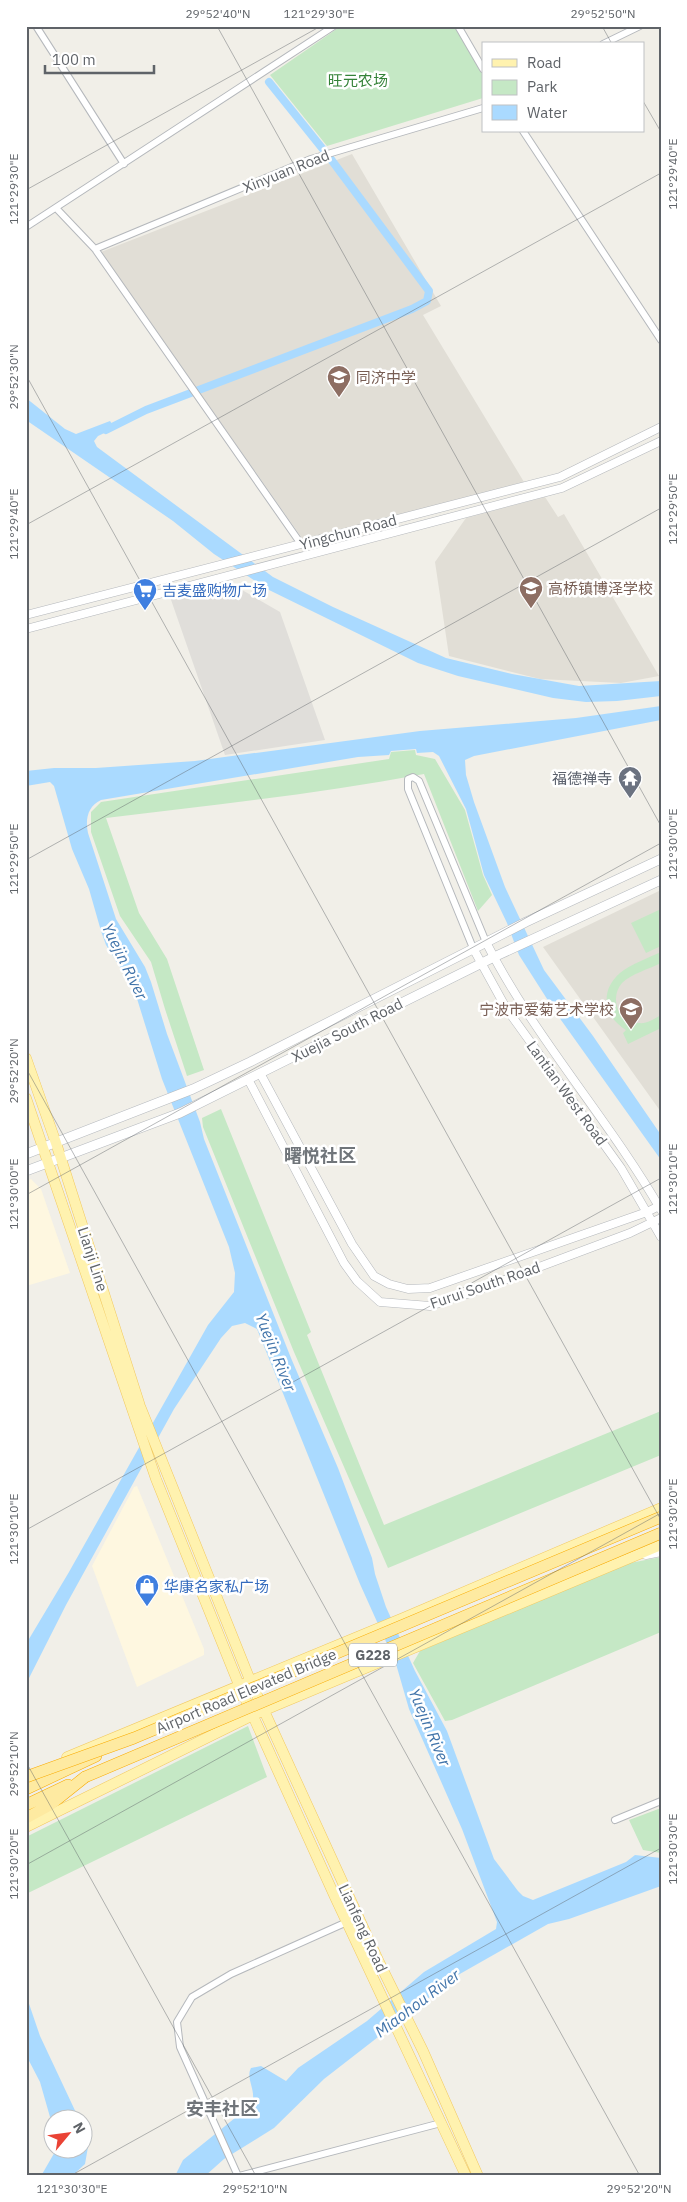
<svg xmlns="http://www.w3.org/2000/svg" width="687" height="2202" font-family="'IBM Plex Sans','Noto Sans SC',sans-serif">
<rect width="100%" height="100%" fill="#f1efe8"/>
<path fill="#fef7e0" d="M31 1179 41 1189 70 1273 26 1286V1181Z
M137 1486 204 1649V1655L137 1687 92 1566 134 1487Z"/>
<path fill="#e0deda" d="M223 579 280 612 325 740 225 755 169 594Z"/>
<path fill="#e1ded6" d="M352 154 441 306 423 315 524 482 304 541 101 252Z
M545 497 558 517 564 514 659 676 621 683 540 679 449 656 435 562 466 518Z
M661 890V1112L543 947Z"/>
<path fill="#c5e8c5" d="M341 26H455L483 74V98L327 146 270 75Z
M415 750 416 755 435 759 465 810 483 875 492 895 478 911 424 774C319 794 212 805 106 818L139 913 167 959 204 1070 187 1076 165 1009 151 962 120 916 91 832V812L101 802 389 759 391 752Z
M661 909V946L646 953 631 923Z
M661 952V963C649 969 631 974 622 983 609 998 618 1023 639 1023 647 1024 654 1019 661 1015V1028L628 1044 623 1033 626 1030C604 1017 599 991 620 973 631 964 648 958 661 952Z
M221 1109 311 1332 307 1335 384 1525 661 1411V1455L388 1568 294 1352 203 1127 202 1118Z
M661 1557V1632L452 1720 445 1721 413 1663 420 1651 625 1564Z
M248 1726 267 1777 26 1894V1837Z
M661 1808V1853L643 1850 629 1820Z"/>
<path fill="#aadaff" d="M26 398 65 429 76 434 110 421 115 428 98 436 94 441 97 447 273 577 333 607 446 658 512 674 579 686 661 681V696L617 701 586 702 553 698 458 676 418 663 269 590 214 554 173 521 26 420Z
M661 706V720L474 756 465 760 466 775 474 802 505 887 544 970 593 1036 661 1135V1160L556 1013 519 955 507 923 484 875 466 809 439 756 433 752 417 753 416 749 391 751 389 755 358 757 101 800C88 806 85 819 88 833L116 919 145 967 151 982 167 1034 200 1122 204 1139 291 1358 338 1468 372 1558 375 1574 386 1607 415 1671 447 1731 494 1859 518 1891 523 1896 533 1900 626 1862 635 1855 661 1858V1886L569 1919 548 1924 458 1975 324 2079 274 2128 224 2159 205 2176H175L183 2160 251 2105C258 2092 245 2079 251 2068L261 2066 286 2081 298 2068 367 2021 424 1972 496 1929 497 1922 462 1829 409 1709 396 1664 360 1584 257 1329 245 1323 232 1326 221 1338 174 1409 66 1605 26 1684V1644L69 1572 208 1325 234 1292 235 1273 229 1247 162 1079 134 989 106 945 101 931 89 889 72 849 54 786 50 782 26 786V771L54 768H96L195 761 420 731 576 718Z
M26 1995 40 2036 79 2119 52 2120V2124L40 2082 26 2055Z
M83 2128 88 2147 85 2164 72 2176H41L56 2150H82Z"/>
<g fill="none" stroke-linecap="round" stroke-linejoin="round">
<path stroke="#aadaff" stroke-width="8" d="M106 430 146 410 412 309 427 301 429 291 330 158 269 82"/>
<g stroke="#b5b8bc" stroke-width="8">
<path id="minor" d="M36 26 124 164
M458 26 483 69
M603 44 640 26
M523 131 661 340
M56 208 95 249 301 544
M26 227 334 26
M95 249 311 159 483 108
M473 948 408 789V779L413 777 419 781 486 942
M615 1820 661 1801
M238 2176 180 2047 177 2022 192 1997 231 1974 347 1922
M239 2176 441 2123"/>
</g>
<g stroke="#b5b8bc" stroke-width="9">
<path id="tertiary" d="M26 615 560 477 661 427
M26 629 562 488 661 441
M486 942C534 1037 608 1118 661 1210
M473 948 506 1008 621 1168 661 1237
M260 1073 352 1244 374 1276 389 1284 408 1289 430 1288 647 1212 661 1205
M248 1079 344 1263 357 1281 380 1302 430 1306 467 1294 630 1233 661 1218
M646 1555 661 1552"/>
</g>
<g stroke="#b6babf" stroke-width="10">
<path id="secondary" d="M26 1154 193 1089 250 1062 526 922 661 859
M26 1171 180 1113 494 957 661 880"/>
</g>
<g stroke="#f2c960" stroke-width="11">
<path id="primary" d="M26 1058 56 1143 140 1406 250 1680 379 1962 423 2051 478 2176
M26 1098 156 1479 239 1685 335 1897 466 2176
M67 1757 403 1618 661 1508
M26 1827 253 1715 661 1545"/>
</g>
<g stroke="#f9ab00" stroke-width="12">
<path id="trunk" d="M26 1789 96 1756
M26 1805 68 1785
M26 1818 50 1805 85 1777"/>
</g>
<use href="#minor" stroke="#fff" stroke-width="6"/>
<use href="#tertiary" stroke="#fff" stroke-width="8"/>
<use href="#secondary" stroke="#fff" stroke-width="9"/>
<use href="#primary" stroke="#fff2af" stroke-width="10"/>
<use href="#trunk" stroke="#feeaa1" stroke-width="11"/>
<g stroke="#f9ab00" stroke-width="12" stroke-linecap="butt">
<path id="trunk-bridge" d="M26 1777 134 1738 661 1517
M85 1777 661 1533"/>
</g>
<use href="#trunk-bridge" stroke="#feeaa1" stroke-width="11"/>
</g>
<path fill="none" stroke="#5f6368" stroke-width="1" stroke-opacity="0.45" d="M217 26 661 826M602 26 612 44M643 101 661 132M26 190 321 26M26 375 661 1520M26 525 661 173M26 860 661 508M26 1068 640 2176M26 1195 661 843M26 1530 661 1178M26 1762 256 2176M26 1865 661 1513M70 2176 661 1848"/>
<defs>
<g id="school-pin" transform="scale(1.25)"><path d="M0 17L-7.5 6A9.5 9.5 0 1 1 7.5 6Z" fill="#8d6e63" stroke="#fff"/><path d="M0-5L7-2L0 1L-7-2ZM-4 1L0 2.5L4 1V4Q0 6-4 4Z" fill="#fff"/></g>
<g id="supermarket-pin" transform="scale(1.25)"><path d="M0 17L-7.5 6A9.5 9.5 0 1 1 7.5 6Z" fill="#3f7fe0" stroke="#fff"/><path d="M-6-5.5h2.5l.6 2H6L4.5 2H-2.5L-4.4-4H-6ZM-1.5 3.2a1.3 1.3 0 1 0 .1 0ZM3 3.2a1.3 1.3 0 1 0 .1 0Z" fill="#fff"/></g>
<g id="temple-pin" transform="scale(1.25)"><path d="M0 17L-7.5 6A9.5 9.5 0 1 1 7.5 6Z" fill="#6b7280" stroke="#fff"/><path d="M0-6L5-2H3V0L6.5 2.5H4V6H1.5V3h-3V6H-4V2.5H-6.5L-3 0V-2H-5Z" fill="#fff"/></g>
<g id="shop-pin" transform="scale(1.25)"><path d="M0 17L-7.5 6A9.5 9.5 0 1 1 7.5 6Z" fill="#3f7fe0" stroke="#fff"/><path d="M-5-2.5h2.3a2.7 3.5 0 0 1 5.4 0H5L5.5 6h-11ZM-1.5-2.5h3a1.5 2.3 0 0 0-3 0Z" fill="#fff"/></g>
</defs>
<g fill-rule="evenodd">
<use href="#school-pin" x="339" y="377"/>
<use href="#school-pin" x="531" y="588"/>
<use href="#supermarket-pin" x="145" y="590"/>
<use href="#temple-pin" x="630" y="778"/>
<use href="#school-pin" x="631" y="1009"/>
<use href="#shop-pin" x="147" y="1586"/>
</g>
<g text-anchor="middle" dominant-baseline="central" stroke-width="5" stroke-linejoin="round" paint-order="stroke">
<rect fill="#fff" stroke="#8f9295" stroke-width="1" x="349" y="1643.5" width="48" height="23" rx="4"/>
<g font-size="14" font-weight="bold" fill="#5f6368">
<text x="373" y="1655">G228</text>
</g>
<g font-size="15" fill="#348238" stroke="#fff">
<text x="358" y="80">旺元农场</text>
</g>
<g font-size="15" fill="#5f6368" stroke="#fff">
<text transform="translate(286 171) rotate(-22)">Xinyuan Road</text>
<text transform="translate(348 532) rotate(-15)">Yingchun Road</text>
<text transform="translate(347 1030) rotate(-27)">Xuejia South Road</text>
<text transform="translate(567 1093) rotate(54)">Lantian West Road</text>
<text transform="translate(93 1259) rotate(72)">Lianji Line</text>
<text transform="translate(485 1285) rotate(-19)">Furui South Road</text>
<text transform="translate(246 1691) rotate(-23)">Airport Road Elevated Bridge</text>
<text transform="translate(363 1928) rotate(65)">Lianfeng Road</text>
</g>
<g font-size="15" fill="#785e54" stroke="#fff" text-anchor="start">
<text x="356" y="377">同济中学</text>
<text x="548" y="588">高桥镇博泽学校</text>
<text x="614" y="1009" text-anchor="end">宁波市爱菊艺术学校</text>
</g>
<g font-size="15" fill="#366cbe" stroke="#fff" text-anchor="start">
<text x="162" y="590">吉麦盛购物广场</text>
<text x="164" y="1586">华康名家私广场</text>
</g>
<g font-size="15" fill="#5b616d" stroke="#fff" text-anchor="end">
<text x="612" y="778">福德禅寺</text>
</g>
<g font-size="16" font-style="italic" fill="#4174aa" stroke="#fff">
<text transform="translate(125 961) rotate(64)">Yuejin River</text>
<text transform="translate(276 1352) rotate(68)">Yuejin River</text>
<text transform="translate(430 1727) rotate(67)">Yuejin River</text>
<text transform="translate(417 2003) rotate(-37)">Miaohou River</text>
</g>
<g font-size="18" font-weight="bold" fill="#70757a" stroke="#fff">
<text x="320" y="1155">曙悦社区</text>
<text x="222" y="2108">安丰社区</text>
</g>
</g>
<rect width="687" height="2202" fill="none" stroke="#ffffff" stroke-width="55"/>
<rect x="482" y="42" width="162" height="90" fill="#ffffff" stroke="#bfc1c3"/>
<rect x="492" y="59" width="25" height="8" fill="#fff2af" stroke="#bfc1c3"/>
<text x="527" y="68" font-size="15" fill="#5f6368">Road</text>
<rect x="492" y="80" width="25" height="15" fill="#c5e8c5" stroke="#bfc1c3"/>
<text x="527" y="92" font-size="15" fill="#5f6368">Park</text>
<rect x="492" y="105" width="25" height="15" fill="#aadaff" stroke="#bfc1c3"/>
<text x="527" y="118" font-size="15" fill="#5f6368">Water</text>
<g transform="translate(68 2134) rotate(61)"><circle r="24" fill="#ffffff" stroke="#bfc1c3"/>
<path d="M0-4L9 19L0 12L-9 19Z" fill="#ea4335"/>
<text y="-8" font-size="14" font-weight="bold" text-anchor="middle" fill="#5f6368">N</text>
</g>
<path d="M45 65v8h109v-8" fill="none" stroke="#5f6368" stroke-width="2.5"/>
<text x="52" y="65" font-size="15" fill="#5f6368" stroke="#ffffff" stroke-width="4" paint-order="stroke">100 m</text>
<rect x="28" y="28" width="632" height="2146" fill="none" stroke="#5f6368" stroke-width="2"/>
<g font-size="12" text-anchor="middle" fill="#5f6368">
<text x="218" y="18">29°52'40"N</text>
<text x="319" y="18">121°29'30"E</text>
<text x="603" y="18">29°52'50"N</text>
<text transform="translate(673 174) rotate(-90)" y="4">121°29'40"E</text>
<text transform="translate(14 189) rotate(-90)" y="4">121°29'30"E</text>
<text transform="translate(14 377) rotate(-90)" y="4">29°52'30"N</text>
<text transform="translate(673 509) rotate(-90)" y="4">121°29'50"E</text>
<text transform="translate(14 524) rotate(-90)" y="4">121°29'40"E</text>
<text transform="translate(673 844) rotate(-90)" y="4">121°30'00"E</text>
<text transform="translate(14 859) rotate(-90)" y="4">121°29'50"E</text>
<text transform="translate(14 1071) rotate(-90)" y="4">29°52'20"N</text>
<text transform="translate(673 1179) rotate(-90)" y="4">121°30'10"E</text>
<text transform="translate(14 1194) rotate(-90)" y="4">121°30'00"E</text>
<text transform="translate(673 1514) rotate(-90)" y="4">121°30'20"E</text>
<text transform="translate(14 1529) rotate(-90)" y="4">121°30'10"E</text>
<text transform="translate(14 1764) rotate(-90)" y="4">29°52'10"N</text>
<text transform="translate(673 1849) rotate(-90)" y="4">121°30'30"E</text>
<text transform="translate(14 1864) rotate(-90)" y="4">121°30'20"E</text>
<text x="72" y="2193">121°30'30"E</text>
<text x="255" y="2193">29°52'10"N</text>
<text x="639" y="2193">29°52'20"N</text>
</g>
</svg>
